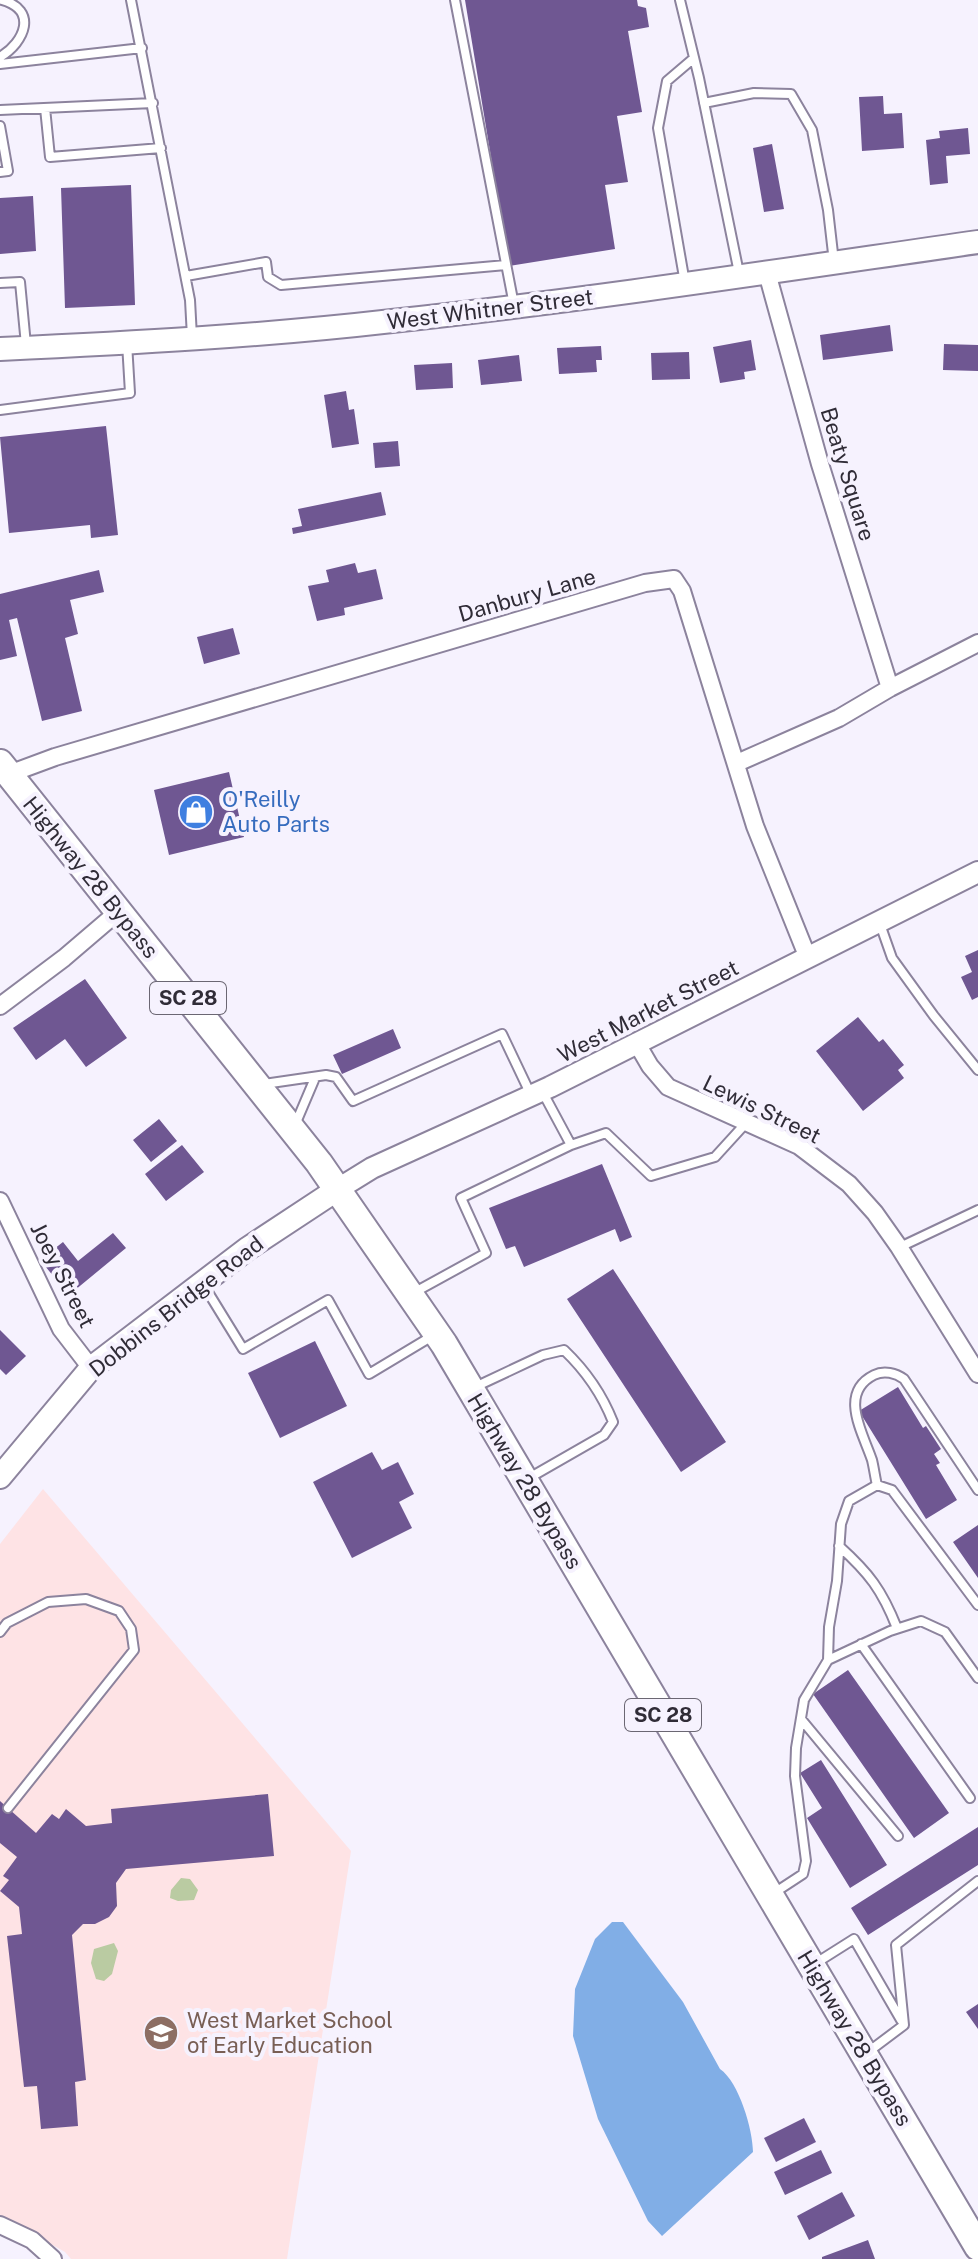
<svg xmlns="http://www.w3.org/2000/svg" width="978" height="2259" font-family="'Public Sans',sans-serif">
<rect width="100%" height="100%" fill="#f6f2fe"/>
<path fill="#fee3e5" d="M43 1489 351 1851 287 2259H71L65 2252 0 2215V1544Z"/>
<path fill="#bacba2" d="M181 1878 190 1879 198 1890 194 1900 178 1901 170 1898 171 1890Z
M114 1943 118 1951 112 1974 104 1981 96 1979 91 1963 94 1949Z"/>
<path fill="#81aee6" d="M612 1922H623L683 2002 720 2069C739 2082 753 2130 753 2152L662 2236 648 2221 598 2119 573 2036 575 1989 595 1939Z"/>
<path fill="#6f5792" d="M465 0H637L638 6 646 8 649 27 628 31 642 112 617 116 628 182 605 185 615 249 509 266Z
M883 96 884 114 902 113 904 148 862 151 859 97Z
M968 128 970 154 946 156 948 183 930 185 926 140 940 138 939 131Z
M772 144 784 209 764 212 753 148Z
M131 185 135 305 65 308 61 188Z
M33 196 36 251 0 254V198Z
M890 325 893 351 823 360 820 335Z
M751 340 756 370 744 372 745 379 720 383 713 347Z
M944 344 978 345V371L943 370Z
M601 346 602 360H596L597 372 559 374 557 348Z
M689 352 690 379 652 380 651 353Z
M519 355 522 381 481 385 478 360Z
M452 363 453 388 416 390 414 365Z
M346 391 349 410 354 409 359 444 332 448 324 395Z
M106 426 118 535 91 538 90 525 9 533 0 437Z
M398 441 400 466 375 468 373 443Z
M381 492 386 515 293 534 292 528 302 526 298 509Z
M355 563 358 573 376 569 383 599 344 608 345 615 317 621 308 586 329 582 326 570Z
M99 570 104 592 70 600 78 634 65 638 82 711 42 721 17 618 9 620 17 656 0 660V594Z
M233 628 240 654 204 664 197 637Z
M229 772 244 837 169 855 154 790Z
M978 950V997L972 1000 961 977 972 972 965 956Z
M85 979 127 1038 86 1067 65 1039 36 1060 13 1028Z
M858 1017 879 1042 883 1039 904 1065 898 1070 904 1078 863 1111 816 1051Z
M393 1029 401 1048 342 1074 333 1055Z
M159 1119 177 1141 151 1162 133 1140Z
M182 1145 204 1172 166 1201 145 1174Z
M602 1164 632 1237 620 1242 615 1229 524 1267 515 1246 506 1249 489 1208Z
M113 1233 126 1248 69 1295 40 1260 63 1242 78 1261Z
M613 1269 726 1442 681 1472 567 1299Z
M0 1330 26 1356 6 1375 0 1369Z
M315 1341 347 1406 280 1438 248 1373Z
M898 1387 923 1428 926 1426 941 1449 934 1454 940 1463 936 1465 957 1500 926 1519 859 1411Z
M372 1452 382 1470 398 1462 414 1494 399 1502 412 1528 352 1558 313 1482Z
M978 1525V1578L953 1542Z
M848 1670 949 1813 914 1838 813 1694Z
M821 1760 887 1865 850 1888 807 1818 822 1808 800 1773Z
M268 1794 274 1856 126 1869 116 1883 117 1906 109 1917 95 1924H83L72 1935 86 2080 75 2082 78 2126 41 2129 37 2086 24 2087 7 1936 22 1934 19 1907 0 1891 9 1880 3 1876 17 1857 0 1843V1801L36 1833 52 1814 59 1819 66 1809 86 1826 112 1823 111 1809Z
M978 1827V1865L868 1935 851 1908Z
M978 2004V2029L966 2012Z
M804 2118 816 2142 776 2162 764 2138Z
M821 2150 832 2173 785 2195 774 2172Z
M842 2192 855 2216 809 2240 797 2216Z
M868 2240 875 2259H822V2257Z"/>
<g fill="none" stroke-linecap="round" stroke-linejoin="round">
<g stroke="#8c839d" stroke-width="12">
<path id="service" d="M131 0 190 300 192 337
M455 0 514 305
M680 0 699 78 739 273
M0 57C25 42 38 10 2 0
M0 64 142 48
M704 103 754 93 791 94 812 130 828 210 834 262
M45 108 50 157 161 148
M0 110 153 103
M0 126 8 171 0 172
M186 276 266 262 268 277 281 285 506 265
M0 283 20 282 26 345
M685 283 658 128 667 81 694 58
M0 410 130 393 127 343
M880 924 892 958 934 1016 978 1070
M264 1084 326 1075 336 1077 353 1101 502 1034 531 1095
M295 1125 315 1078
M571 1145 606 1133 651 1176 715 1157 746 1123
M900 1247 978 1210
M203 1284 243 1349 328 1300 369 1374 434 1335
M415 1292 486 1253 461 1198 571 1145 542 1091
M475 1387 543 1355 564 1350C585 1370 602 1394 613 1422L604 1435 529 1478
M877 1485C875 1477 874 1468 872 1460 863 1433 838 1393 874 1375 884 1370 896 1373 904 1379L978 1490
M839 1546C869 1573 882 1590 897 1628
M0 1632 7 1623 48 1602 86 1599 119 1611 131 1629 134 1650 8 1808
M861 1644 970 1798
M828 1660 890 1631 921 1621 945 1632 978 1678
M801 1719 898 1836
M774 1893 803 1874 806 1861 795 1776 796 1748 804 1700 828 1660 829 1627 837 1581 841 1524 849 1501 877 1485 892 1490 978 1605
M816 1963 854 1939 901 2020
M868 2052 904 2025 896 1945 978 1881"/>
</g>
<g stroke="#8c839d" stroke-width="20">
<path id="minor" d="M767 273 820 464 890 688
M737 763 839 718 890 688 978 643
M9 774 55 757 645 583 674 579 682 591 755 826 808 958
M0 1006 64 958 119 911
M636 1042 650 1066 668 1087 799 1146 849 1184 875 1213 899 1247 978 1374
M0 1201 61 1329 91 1368
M0 2225 32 2240 53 2259"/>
</g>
<g stroke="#8c839d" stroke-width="24">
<path id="tertiary" d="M338 1189 372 1168 550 1087 978 872"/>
</g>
<g stroke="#8c839d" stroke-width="26">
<path id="secondary" d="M0 349C130 343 262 336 392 321 588 300 783 270 978 242
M0 1477 91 1368 247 1249 338 1189"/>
</g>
<g stroke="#8c839d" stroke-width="30">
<path id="trunk" d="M0 763 319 1163 444 1344 978 2247"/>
</g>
<use href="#service" stroke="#fff" stroke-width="8"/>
<use href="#minor" stroke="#fff" stroke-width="16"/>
<use href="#tertiary" stroke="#fff" stroke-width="20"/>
<use href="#secondary" stroke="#fff" stroke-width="22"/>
<use href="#trunk" stroke="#fff" stroke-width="26"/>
</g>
<defs>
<g id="shop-disc" transform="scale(1.8)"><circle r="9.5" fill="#3f7fe0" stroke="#f6f2fe"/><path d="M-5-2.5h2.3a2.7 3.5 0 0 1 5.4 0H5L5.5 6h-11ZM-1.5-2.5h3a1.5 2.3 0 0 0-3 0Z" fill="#fff"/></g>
<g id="school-disc" transform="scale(1.8)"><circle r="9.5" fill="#8d6e63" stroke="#f6f2fe"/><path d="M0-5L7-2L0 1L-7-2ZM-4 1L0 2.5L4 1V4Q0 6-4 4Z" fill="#fff"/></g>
</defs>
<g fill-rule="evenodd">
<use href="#shop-disc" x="196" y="812"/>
<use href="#school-disc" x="161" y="2033"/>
</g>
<g text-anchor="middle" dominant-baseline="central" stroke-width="8" stroke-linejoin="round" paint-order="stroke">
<g fill="#f6f2fe" stroke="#6b6773" stroke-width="2">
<rect x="150" y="982" width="76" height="32" rx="6"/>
<rect x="625" y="1699" width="76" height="32" rx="6"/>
</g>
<g font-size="20" font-weight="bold" fill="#302c37">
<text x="188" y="998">SC 28</text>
<text x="663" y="1715">SC 28</text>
</g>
<g font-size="22" fill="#302c37" stroke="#f6f2fe">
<text transform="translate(490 309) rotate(-7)">West Whitner Street</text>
<text transform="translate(848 474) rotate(73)">Beaty Square</text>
<text transform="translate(527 595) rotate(-16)">Danbury Lane</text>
<text transform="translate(91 877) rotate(51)">Highway 28 Bypass</text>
<text transform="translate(648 1011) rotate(-27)">West Market Street</text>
<text transform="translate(762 1109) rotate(26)">Lewis Street</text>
<text transform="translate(63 1275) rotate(63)">Joey Street</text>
<text transform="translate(176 1306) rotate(-38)">Dobbins Bridge Road</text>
<text transform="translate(525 1481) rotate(59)">Highway 28 Bypass</text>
<text transform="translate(855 2038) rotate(59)">Highway 28 Bypass</text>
</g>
<g font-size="22" fill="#366cbe" stroke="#f6f2fe" text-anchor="start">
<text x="222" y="799">O'Reilly<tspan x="222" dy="25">Auto Parts</tspan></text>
</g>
<g font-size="22" fill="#785e54" stroke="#f6f2fe" text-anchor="start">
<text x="187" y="2020">West Market School<tspan x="187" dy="25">of Early Education</tspan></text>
</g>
</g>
</svg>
